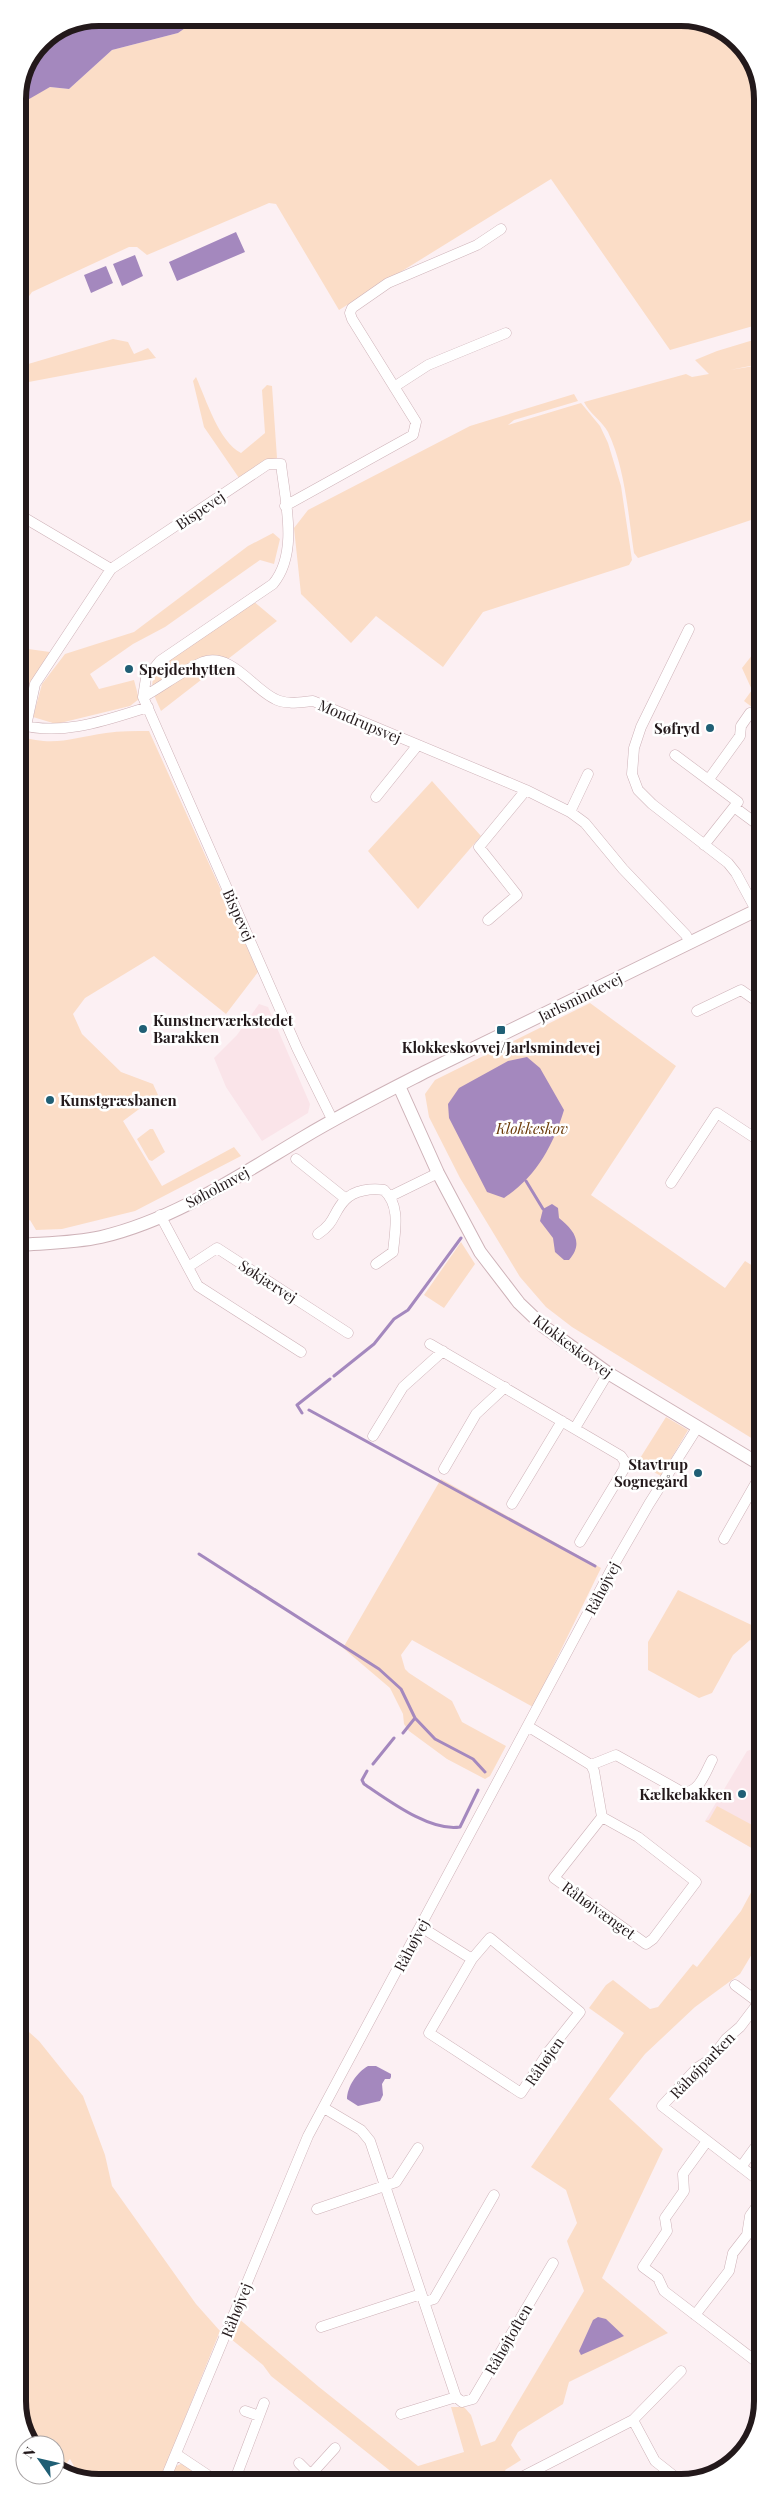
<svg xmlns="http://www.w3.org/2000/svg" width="780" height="2500" font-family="'Playfair Display',serif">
<rect width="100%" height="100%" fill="#fcf0f3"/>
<path fill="#fae4e9" d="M259 1004 268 1007 310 1104 308 1113 262 1141 226 1087 214 1058 237 1035Z
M762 1746V1854L705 1821 747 1751Z"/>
<path fill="#fbddc7" d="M200 18H687L735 38 760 78V324L670 350 551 179 339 310 276 204 269 203 147 255 137 247H129L32 292 27 299 18 300V103L50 87 69 89 112 50 178 33Z
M760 338V364L730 370 760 365V517L638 558 634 553C628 513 625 468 608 432 602 421 589 413 584 402L686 374 692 377 709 374 695 360 717 351Z
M113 339 128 342 134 354 148 348 156 358 18 384V367Z
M196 377C206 399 219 442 241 453L265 433 262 390 267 385 272 386 277 458 267 460 239 478 204 427 193 381Z
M574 394 578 401 514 420 508 425 581 403 600 426 608 443 621 486 632 560 629 565 483 612 443 667 376 616 351 643 301 594 294 528 308 510 470 426Z
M273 533 280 539 274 564 260 560 165 627 133 644 90 674 99 689 134 680 139 699 130 706 56 724 33 717 42 684 65 654 134 632 248 546Z
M253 601 277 621 161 711C151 688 147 684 163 663Z
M18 645 21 648 50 652 30 684 23 714 18 713Z
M760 645 761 714 744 701 752 690 742 668Z
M149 731 258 972 226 1014 154 956 85 998 73 1014 82 1034 121 1072 153 1084 158 1095 123 1121 162 1186 234 1147 241 1156 135 1211 62 1229 36 1230 30 1220 19 1225 18 736C55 747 71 738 106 733 120 731 135 731 149 731Z
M432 781 481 836 418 909 368 851Z
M590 1003 676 1066 591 1195 725 1288 745 1261 761 1271V1444L572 1327 546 1307 520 1277 460 1178 429 1117 425 1094 435 1080Z
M150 1129H153L165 1152 152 1161 149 1160 137 1139Z
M461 1242 475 1264 444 1308 424 1295Z
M666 1417 688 1430 661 1476 637 1463Z
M441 1479 601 1568 533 1707 412 1640 401 1655 405 1669 409 1673 452 1701 462 1722 506 1746 490 1776 485 1779 447 1759 409 1731 404 1724 403 1714 390 1688 343 1648Z
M678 1590 762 1630V1646L750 1640 733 1655 712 1693 699 1698 648 1670V1642Z
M717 1806 754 1826 762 1813V1854L705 1821 709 1820Z
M762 1872V1950L760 1952 755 1949 740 1974 695 2007 645 2054 609 2099 663 2149 602 2278 668 2333 569 2382 563 2404 518 2432 511 2445 521 2460 505 2470 511 2481H403L271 2376 263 2365 231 2339 238 2318 319 2387 418 2466 464 2452 451 2407H464L471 2415 481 2446 495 2441 584 2291 567 2241 577 2223 566 2190 531 2167 624 2033 589 2008 606 1985 613 1980 650 2009 658 2007 693 1964 697 1967 741 1911Z
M20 2024 39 2041 83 2096 105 2155 112 2186 196 2304 220 2331 159 2482H93L80 2477 70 2459 62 2469 55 2466V2445H35L20 2422Z
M183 2463 211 2482H168L174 2467Z"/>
<path fill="#a488be" d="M99 18H200L178 33 112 50 69 89 50 87 24 102 18 103V94L42 41Z
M236 232 245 252 177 281 169 262Z
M135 255 143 276 122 286 113 264Z
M106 266 113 283 91 293 84 275Z
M527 1057 540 1068 564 1110C553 1146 536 1177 504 1198L487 1192 449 1118 448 1104 459 1088 508 1061Z
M552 1204 558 1208 559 1218C574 1230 584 1243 569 1260H564L555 1252 553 1238 540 1221 543 1209Z
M368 2066H376L391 2074V2077L390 2079H385L382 2084 383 2095 380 2101 358 2106 347 2099C347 2087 357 2072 368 2066Z
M598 2317 606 2319 624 2336 581 2355 579 2351 593 2320Z"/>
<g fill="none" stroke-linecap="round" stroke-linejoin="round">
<path stroke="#a488be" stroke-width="3" d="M526 1181 543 1209
M334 1376 374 1344 394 1319 408 1310 461 1238
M309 1410 595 1566
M302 1413 297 1405 330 1379
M199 1554 379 1669 401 1689 415 1718 435 1739 473 1759 485 1772
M403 1733 415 1718
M373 1764 394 1738
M367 1771 362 1780 364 1784C388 1800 430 1832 460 1827L478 1790"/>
<g stroke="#ceb2b8" stroke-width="11">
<path id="minor" d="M394 387 428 365 506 333
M285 506 413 435 416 422 352 319 350 313 352 308 388 283 477 245 501 229
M18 514 111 569
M689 629 641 727 634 748 632 774 638 790 652 804 728 863 736 873 756 910
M143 697C163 686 183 670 203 662 231 652 253 689 275 699 286 705 300 702 313 701L526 790 570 812 585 823 623 869 686 935 690 943
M18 724C61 737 107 720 148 707
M26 726 35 684 111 569 268 464H281C285 501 299 553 273 584L160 661 146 678 143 697 297 1048 333 1121
M675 755 738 802 704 845
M709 779 740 736 741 726 750 713
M376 797 417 746
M734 807 757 824 761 822
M570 812 588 774
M488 920 517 895 479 847 526 790
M697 1011 741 990 761 1004
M296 1159 346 1199
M671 1183 717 1113 761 1142
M391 1196 438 1173
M160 1215 198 1286 301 1352
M318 1234C336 1222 333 1212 345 1200 354 1190 372 1188 384 1190 401 1206 395 1230 393 1252L376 1264
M188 1267 217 1248 348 1333
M430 1344 621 1456 625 1462 624 1469 580 1542
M575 1428 608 1373
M373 1436 403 1387 443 1351
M444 1469 476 1414 505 1387
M512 1504 562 1421
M724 1539 761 1474
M529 1727 591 1765 594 1771 602 1817 554 1878 646 1944 653 1939 696 1882 638 1837 602 1817
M591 1765 616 1755 682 1792C699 1794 705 1773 712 1760
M421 1927 472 1959 429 2033 521 2093 549 2051 580 2012 490 1938 472 1959
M735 1985 762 2005
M759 2002 740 2027 726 2039 711 2059 697 2068 662 2106 762 2183
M324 2108 361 2130 370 2141 456 2397 462 2402 473 2399 553 2263
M707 2141 683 2174 684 2191 665 2218 667 2231 643 2267 658 2278 664 2291 762 2366
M741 2167 762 2138
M317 2209 396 2182 418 2148
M424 2302 434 2299 494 2195
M695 2315 729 2271 733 2253 747 2235 750 2216 762 2199
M321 2327 421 2294
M245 2411 259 2416
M401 2414 456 2397
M633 2420 655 2461 679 2480
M176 2454 218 2482
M299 2463 311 2475
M518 2479 633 2420 681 2371
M305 2481 335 2448
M164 2482 308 2136 612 1568 649 1504 697 1428
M234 2482 264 2403"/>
</g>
<g stroke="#ceb2b8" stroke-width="14">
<path id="tertiary" d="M399 1086 438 1173 480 1252 519 1303 543 1326 608 1373 761 1465
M19 1245C46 1243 74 1243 101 1237 174 1220 240 1175 304 1137 344 1113 386 1092 427 1071 538 1016 650 963 761 908"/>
</g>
<use href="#minor" stroke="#fff" stroke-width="10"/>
<use href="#tertiary" stroke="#fff" stroke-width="12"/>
</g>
<g fill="#205f75" stroke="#fff" stroke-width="2">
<circle cx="129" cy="669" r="5"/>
<circle cx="710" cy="728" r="5"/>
<circle cx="143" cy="1029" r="5"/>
<rect x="496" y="1025" width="10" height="10" rx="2.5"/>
<circle cx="50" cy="1100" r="5"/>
<circle cx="698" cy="1473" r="5"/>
<circle cx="742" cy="1794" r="5"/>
</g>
<g text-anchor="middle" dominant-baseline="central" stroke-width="5" stroke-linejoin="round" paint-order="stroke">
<g font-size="15" fill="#23191b" stroke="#fff">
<text transform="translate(200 510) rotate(-34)">Bispevej</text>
<text transform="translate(360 721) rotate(23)">Mondrupsvej</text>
<text transform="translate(239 915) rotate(66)">Bispevej</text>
<text transform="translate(580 997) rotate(-26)">Jarlsmindevej</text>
<text transform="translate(217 1187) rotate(-28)">Søholmvej</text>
<text transform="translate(268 1281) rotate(33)">Søkjærvej</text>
<text transform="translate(573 1346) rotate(37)">Klokkeskovvej</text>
<text transform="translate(602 1588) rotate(-62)">Råhøjvej</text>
<text transform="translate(599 1910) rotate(36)">Råhøjvænget</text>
<text transform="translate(411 1945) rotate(-62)">Råhøjvej</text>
<text transform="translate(544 2061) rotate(-55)">Råhøjen</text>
<text transform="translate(702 2065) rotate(-46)">Råhøjparken</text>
<text transform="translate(236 2310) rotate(-68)">Råhøjvej</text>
<text transform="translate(508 2339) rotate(-60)">Råhøjtoften</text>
</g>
<g font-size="15" font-weight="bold" fill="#23191b" stroke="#fff" text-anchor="start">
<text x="139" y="669">Spejderhytten</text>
<text x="700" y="728" text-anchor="end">Søfryd</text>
<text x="153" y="1020">Kunstnerværkstedet<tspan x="153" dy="17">Barakken</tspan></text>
<text x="501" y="1047" text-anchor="middle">Klokkeskovvej/Jarlsmindevej</text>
<text x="60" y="1100">Kunstgræsbanen</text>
<text x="688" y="1464" text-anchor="end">Stavtrup<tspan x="688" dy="17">Sognegård</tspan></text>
<text x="732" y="1794" text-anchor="end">Kælkebakken</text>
</g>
<g font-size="15" font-style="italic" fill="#6a3907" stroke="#fff">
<text x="532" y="1128">Klokkeskov</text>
</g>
</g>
<path d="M0 0H780V2500H0ZM99 26H681A73 73 0 0 1 754 99V2401A73 73 0 0 1 681 2474H99A73 73 0 0 1 26 2401V99A73 73 0 0 1 99 26Z" fill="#fff" fill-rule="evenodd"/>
<path fill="none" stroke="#23191b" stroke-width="6" d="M99 26H681A73 73 0 0 1 754 99V2401A73 73 0 0 1 681 2474H99A73 73 0 0 1 26 2401V99A73 73 0 0 1 99 26Z"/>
<g transform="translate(40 2460) rotate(304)"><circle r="24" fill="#ffffff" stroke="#a7a3a4"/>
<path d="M0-4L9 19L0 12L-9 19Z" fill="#205f75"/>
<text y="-8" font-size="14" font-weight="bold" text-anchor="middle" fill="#23191b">N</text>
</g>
</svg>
